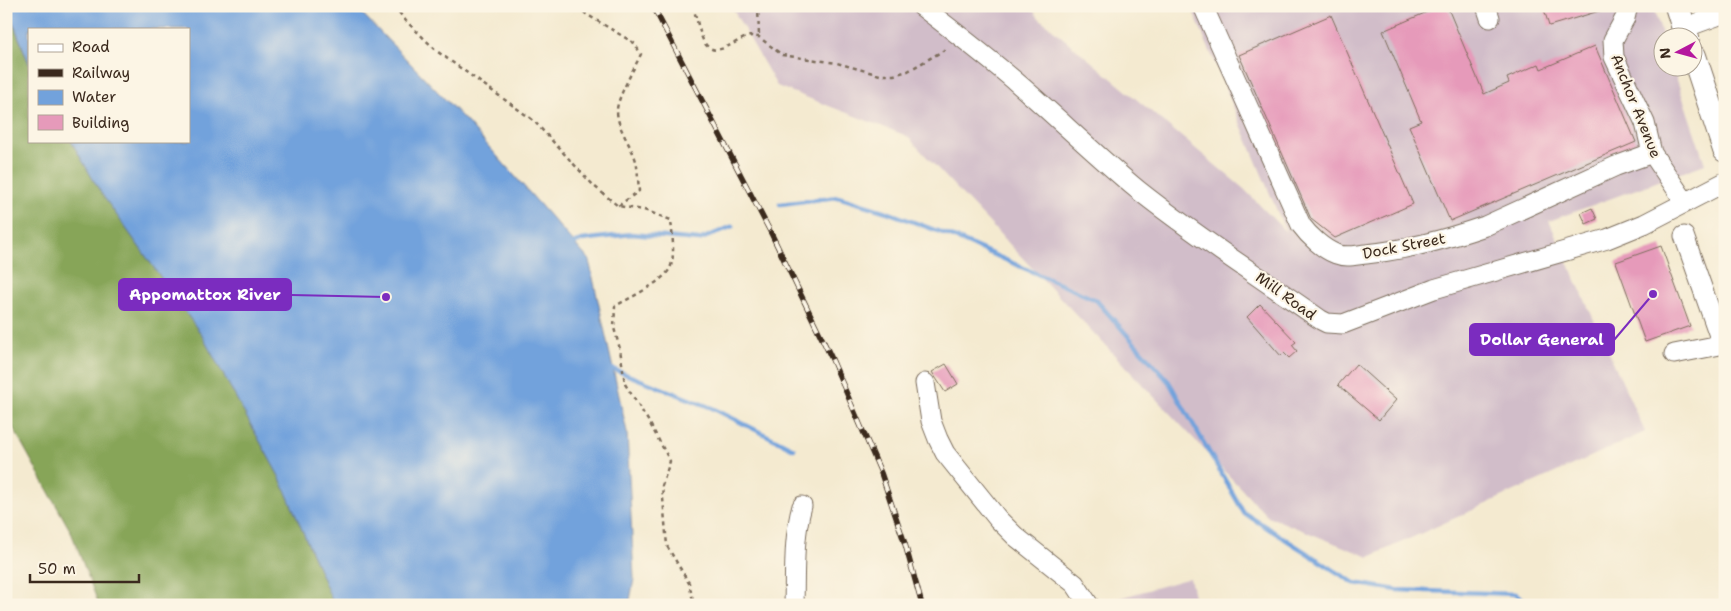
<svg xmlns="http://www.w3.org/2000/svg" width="1731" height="611" font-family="'Shantell Sans',sans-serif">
<rect width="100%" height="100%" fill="#fcf5e5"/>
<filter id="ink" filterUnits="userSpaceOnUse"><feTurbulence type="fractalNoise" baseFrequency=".02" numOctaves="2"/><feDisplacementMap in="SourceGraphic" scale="10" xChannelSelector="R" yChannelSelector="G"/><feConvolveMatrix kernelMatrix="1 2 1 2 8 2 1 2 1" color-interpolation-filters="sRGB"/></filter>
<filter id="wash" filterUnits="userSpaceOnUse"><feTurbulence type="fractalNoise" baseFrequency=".0096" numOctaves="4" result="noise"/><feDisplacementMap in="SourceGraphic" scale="20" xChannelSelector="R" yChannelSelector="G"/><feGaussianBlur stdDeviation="1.12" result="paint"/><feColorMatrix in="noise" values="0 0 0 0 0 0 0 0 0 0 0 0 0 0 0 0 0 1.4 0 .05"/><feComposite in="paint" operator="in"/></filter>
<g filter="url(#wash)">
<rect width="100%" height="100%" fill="#f4ead0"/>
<path fill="#d1bdc9" d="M731 6H1030L1039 18 1244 189 1286 232 1191 6H1653L1663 38 1664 68H1673L1705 164 1549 221 1645 432 1369 557 1267 516 907 136 777 86Z
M1190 578 1196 605H1095Z"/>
<path fill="#87a558" stroke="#61683b" d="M6 6 29 64V141H71L101 193 201 334 280 478 334 605H99L71 532 6 415Z"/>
<path fill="#72a2dc" stroke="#56667d" d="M7 6H355L466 121 589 260 627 432 634 579 629 605H334L280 478 201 334 101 193 71 141H189V29H29V64Z"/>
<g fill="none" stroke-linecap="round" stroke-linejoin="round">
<path stroke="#72a2dc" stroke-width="4.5" d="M780 204 838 197 887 212 956 238 1096 300 1169 382 1244 513 1354 583 1397 590 1516 594 1532 605
M571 245 582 240 631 234 699 240 733 226
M610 368 712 408 794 449"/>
</g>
<g id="blocks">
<path fill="#e69aba" d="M1441 6H1447L1484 94 1509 83 1507 78 1539 64 1541 69 1595 46 1636 142 1450 221 1409 126 1421 121 1383 31Z
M1543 6H1606V9L1549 26Z
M1331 15 1413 204 1335 238 1311 219 1239 55Z
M1592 208 1597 219 1586 224 1581 213Z
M1661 246 1690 326 1645 342 1616 262Z
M1260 304 1296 342 1292 345 1297 351 1289 358 1284 353 1281 356 1247 317Z
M946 364 958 384 945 392 932 372Z
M1356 364 1396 400 1379 420 1338 385Z"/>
</g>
</g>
<g filter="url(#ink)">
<use href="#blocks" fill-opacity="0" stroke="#7c6d5c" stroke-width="1"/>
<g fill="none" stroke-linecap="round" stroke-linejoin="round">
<g stroke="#7c6d5c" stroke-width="21">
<path id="minor" d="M921 6C955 32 989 58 1022 87 1061 121 1098 157 1138 190 1197 237 1260 277 1321 320L1327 323 1343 324 1434 289 1607 239 1644 224 1725 182
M1203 6 1301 225C1309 236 1323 249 1336 254 1346 258 1356 255 1366 254 1407 250 1447 239 1485 226L1616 166 1652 153
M1486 6 1490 18
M1628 6 1625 18 1613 40 1614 57 1645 123 1652 153 1685 202
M1684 28 1725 13
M1684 236 1722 344
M1674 354 1725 344
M925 383 931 421 938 439 945 453 998 519 1015 536 1075 584 1089 605
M794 605C795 572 793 538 802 506"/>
</g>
<g stroke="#7c6d5c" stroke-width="26">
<path id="major" d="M1677 6 1687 38
M1694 56 1725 150"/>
</g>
<path stroke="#7c6d5c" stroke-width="2.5" stroke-dasharray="4 4" stroke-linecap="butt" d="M394 6 406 21 438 52 533 120 594 186 618 206 644 210 671 220C672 233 676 259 669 270 661 283 628 299 615 306L614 328 620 349 625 384 649 422 670 461 662 486 667 546 689 583 694 605
M578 6 586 14 634 43 641 54C635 67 617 98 617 110 617 129 631 144 636 161 638 170 638 181 639 191L618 206
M692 6C697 17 698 29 703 40 714 63 736 38 751 36 752 36 758 37 759 37L782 55 837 63 880 75H894L908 71 948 48
M758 6 759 37"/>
<use href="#minor" stroke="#fff" stroke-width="19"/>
<use href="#major" stroke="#fff" stroke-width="24"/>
<g stroke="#3b2a1e" stroke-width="5.5">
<path id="rail" d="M653 6 772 235 831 357 881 473 905 544 922 605"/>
</g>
<use href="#rail" stroke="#fcf5e5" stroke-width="4" stroke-dasharray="11" stroke-linecap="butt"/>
</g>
</g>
<g text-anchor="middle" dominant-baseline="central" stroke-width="4.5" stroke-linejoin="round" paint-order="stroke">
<g font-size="15" fill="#3b2a1e" stroke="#fcf5e5">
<text transform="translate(1636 106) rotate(68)">Anchor Avenue</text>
<text transform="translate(1404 246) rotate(-11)">Dock Street</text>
<text transform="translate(1286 296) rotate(36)">Mill Road</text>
</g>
</g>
<path fill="none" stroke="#7b2cbf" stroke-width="2" d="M386 297L291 295M1653 294L1614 340"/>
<g fill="#7b2cbf" stroke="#fcf5e5" stroke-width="2">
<circle cx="386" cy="297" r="5"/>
<circle cx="1653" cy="294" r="5"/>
</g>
<g fill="#7b2cbf" stroke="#7b2cbf" stroke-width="2">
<rect x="119" y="279" width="172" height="31" rx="5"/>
<rect x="1470" y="324" width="144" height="31" rx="5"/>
</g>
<g font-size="16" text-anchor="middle" font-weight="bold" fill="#fff">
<text x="205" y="300">Appomattox River</text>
<text x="1542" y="345">Dollar General</text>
</g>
<rect width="1731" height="611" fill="none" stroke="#fcf5e5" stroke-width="25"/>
<rect x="28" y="28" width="162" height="115" fill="#fcf5e5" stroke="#afa495"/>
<rect x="38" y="44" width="25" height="8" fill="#ffffff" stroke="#afa495"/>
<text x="72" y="52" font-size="15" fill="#3b2a1e">Road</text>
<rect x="38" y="69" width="25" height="8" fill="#3b2a1e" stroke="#afa495"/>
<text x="72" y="78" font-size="15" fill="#3b2a1e">Railway</text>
<rect x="38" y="90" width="25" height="15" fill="#72a2dc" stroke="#afa495"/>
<text x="72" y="102" font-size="15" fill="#3b2a1e">Water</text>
<rect x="38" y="115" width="25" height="15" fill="#e69aba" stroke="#afa495"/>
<text x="72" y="128" font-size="15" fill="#3b2a1e">Building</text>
<g transform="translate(1678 52) rotate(264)"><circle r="24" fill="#fcf5e5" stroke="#afa495"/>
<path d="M0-4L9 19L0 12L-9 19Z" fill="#b5179e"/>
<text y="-8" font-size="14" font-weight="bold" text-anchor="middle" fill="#3b2a1e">N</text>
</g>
<path d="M30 574v8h109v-8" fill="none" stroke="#3b2a1e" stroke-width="2.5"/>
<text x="38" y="574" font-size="15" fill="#3b2a1e" stroke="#fcf5e5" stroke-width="4" paint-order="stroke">50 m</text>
</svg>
